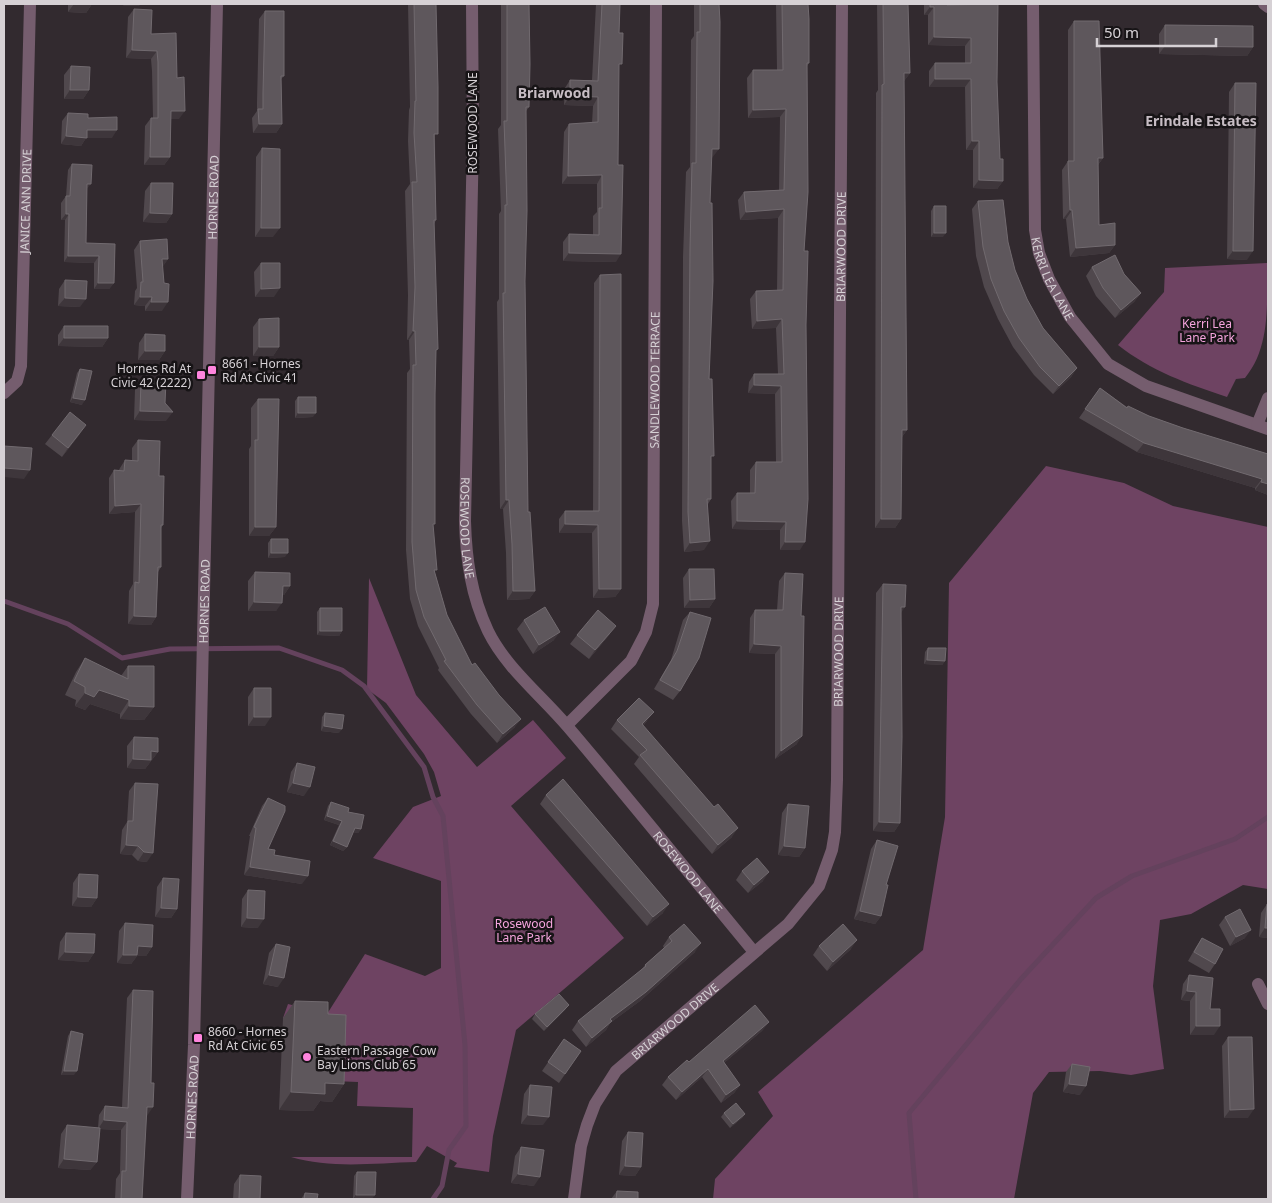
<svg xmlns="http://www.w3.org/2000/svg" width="1272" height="1203" font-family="'Noto Sans',sans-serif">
<rect width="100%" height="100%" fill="#322a2f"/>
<path fill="#6e4362" d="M1267 263C1267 301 1271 347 1245 378L1236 379 1227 397C1188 384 1151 371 1118 345L1164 292 1165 268Z
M1046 466 1124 483 1173 506 1268 527V889L1243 885 1191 914 1160 920 1153 986 1164 1069 1131 1075 1100 1071 1049 1072 1033 1093 1014 1199H713L715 1179 773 1116 758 1092 923 950 945 817 949 583Z
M369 578 416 695 477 767 533 720 566 758 511 806 624 938 516 1030 493 1136 489 1172 454 1167 457 1163 427 1146 416 1162C375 1163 331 1169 291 1157H412L413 1108 357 1106 358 1082 333 1081 283 1018 288 1004 327 1014 365 954 425 976 441 968V881L373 858 413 807 441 796 434 772 424 754 386 703 367 689Z"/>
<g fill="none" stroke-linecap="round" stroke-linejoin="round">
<path stroke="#64425d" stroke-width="5" d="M4 601 68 624 122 658 170 649 279 648 342 670 364 686 424 767 433 797 443 816 465 1045 466 1126 449 1150 442 1186 433 1199
M916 1199 909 1113 1021 979 1096 898 1132 876 1235 839 1268 817"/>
<g stroke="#755d6e" stroke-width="12">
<path id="s1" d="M472 4 473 138 465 521C466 559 471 595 488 631 506 668 542 696 568 727 631 801 692 877 754 952"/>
<path id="s2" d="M1033 4 1035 230 1039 253 1049 279 1070 317 1108 364 1146 386 1268 429"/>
<path d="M1264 4 1268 7"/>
<path id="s3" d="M4 393 17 381 21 366 30 4"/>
<path d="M1257 425 1268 398"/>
<path id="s4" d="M567 725 631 661 646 632 653 604 656 4"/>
<path d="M1258 984 1268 1004"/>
<path id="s5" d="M187 1199 194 1045 217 4"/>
<path id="s6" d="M574 1199 581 1146 587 1125 595 1104 616 1071 788 924 819 886 832 850 835 832 837 780 842 4"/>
</g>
</g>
<path fill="#50484d" d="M68 4H92L86 13 68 12Z
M408 4H436L435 138 436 220 434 224 436 352 433 527 435 573 447 615 472 665 515 727 497 743 471 714 438 670 439 668 418 626 410 599 406 550 407 373 410 369 409 340H407L408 295 405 191 410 184 408 141 409 110 410 107Z
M501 4H529V107L526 111 525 281 528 512 535 591 529 599 507 600 506 553 503 509H500L497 302 499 299V214L501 211 498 129 501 125Z
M596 4H620L619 33 616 262 563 261V242L569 234 593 235V216L597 212V184H562L564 132 569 124 592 123 593 106 564 105 565 88 570 80H592Z
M694 4H719L712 158H711L710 203 709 379 711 459V499L708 504 704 550 684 552 682 521 683 257 686 172 690 167 691 40 694 36Z
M776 4H808L809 63 807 66 800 550H780V530L732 529 731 501 737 493H750V470L756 462H776L775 394 748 393 749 382 754 374H778L776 328 752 329 750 299 756 291H777L778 218 740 220 738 200 744 192 779 190 780 117 748 118 747 78 753 70H777Z
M877 4H908L910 73 904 81 907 430 902 437 901 519 895 528H875L876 93 878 90Z
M924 4H947V5H971V4H998L997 82 1000 159 1003 181 997 189 973 188V150H966L965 87H929V71L935 63H965V46L928 45V15H924Z
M134 9 151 34 177 78 179 119H171L170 157 164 165H144L145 126 151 118H153L152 71 151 59 126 58 128 17Z
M265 11 284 76 281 79 282 124 276 133H253L252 118 257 111V102L259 19Z
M1074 21 1103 158 1098 165 1099 225 1115 245 1109 253 1070 257 1066 219H1063L1062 170 1068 161V30Z
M1165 25 1253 47 1247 56 1159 54V34Z
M71 66 89 90 83 99H64V75Z
M1235 83 1247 260 1227 259 1229 92Z
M68 113 88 118 112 138H86L81 146 61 144 62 121Z
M262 148 273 237H255L256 157Z
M72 164 87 189 86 243 115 244 114 283 109 289H94V263L64 262 65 220H61V203L66 196 68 170Z
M151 183 172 214 166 223 143 222 145 191Z
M978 201 1008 242 1015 270 1027 299 1043 328 1077 368 1071 377 1053 394 1034 375 1013 347 998 319 984 287 976 256 972 209Z
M934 206 943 237H931V211Z
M140 241 168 259 162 267V311H145V306L134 305 135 291 137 288 134 250Z
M261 263 274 297H255L254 272Z
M1092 267 1124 274 1141 293 1134 302 1115 318 1096 296 1086 276Z
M600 275 621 589 615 597 593 598 592 533H559V519L565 511H593L594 283Z
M65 280 80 307 58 306 59 289Z
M259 319 279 347 273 356H253V327Z
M64 326 108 338 102 347 58 346V335Z
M145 334 165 351 159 360H138L139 343Z
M80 369 82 405 70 402 77 373Z
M141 381 165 403 166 421 134 420 135 389Z
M1100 388 1127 407 1149 416 1183 428 1268 454V495L1255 490V488L1137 452 1079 418Z
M298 397 313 417 295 418V401Z
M258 399 276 527 269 536H249V449L251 446V408Z
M80 434 62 457 45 444 52 435Z
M138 440 159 476 163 525 161 528V567L158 572 156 617 151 625 128 624 129 591 133 584 135 512 109 514V478L114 470H119L120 468 125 460H132V448Z
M271 539 285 557 268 558V543Z
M689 569 715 599 709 608H684L683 578Z
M255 572 290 586 284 595H283L276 611H248V581Z
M785 573 801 616 797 744 775 759V654L749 653 750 618 755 610H777L779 581Z
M883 584 900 823 894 832 873 831 876 593Z
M320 608 342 631 339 636 317 635V612Z
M690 612 680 691 673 700 654 689 671 660 683 620Z
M524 620 554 640 533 654 517 629Z
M610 634 589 659 570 644 577 635Z
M928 648 945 661 942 665 924 664 925 652Z
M85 658 121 676 128 666 154 707 144 720 120 719V714L90 704 85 710 75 706 76 700 65 695 76 672Z
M254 688 265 726H248V697Z
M325 713 339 733 321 731 322 717Z
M617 720 647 721 643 726 732 837 712 854 634 764 639 757 611 729Z
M134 737 158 752 145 769 127 768V746Z
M297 763 304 796 287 792 291 772Z
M135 783 147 862 138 861 132 855 120 854 122 830 127 822 129 791Z
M546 795 663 913 647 926 540 804Z
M268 798V849L274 855 302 884 244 875 250 836H249L262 806Z
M331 802 361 829 358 833 353 832 347 847 343 851 330 845 339 825 324 820 328 806Z
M788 804 805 848 799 857 778 855 782 813Z
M877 840 886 885 881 916 875 924 854 919 871 849Z
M742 871 763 881 748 893 736 880Z
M79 874 97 898 91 907 72 906 73 883Z
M163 878 177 909 171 918 155 917 157 887Z
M248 890 258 928 241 927 242 899Z
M1267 904 1268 938 1259 937 1261 913Z
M1225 917 1245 938 1230 946 1219 925Z
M125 923 152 947 146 956H137L131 964 117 963 119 931Z
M66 933 94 953 88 962 58 960 60 942Z
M669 937 695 952 640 1001 610 1023 606 1030 586 1047 572 1030 578 1021 640 972 645 965 664 948 663 946Z
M1202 938 1215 964 1209 973 1188 961 1196 947Z
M276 944 278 987 263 984 269 953Z
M819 946 851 949 827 971 813 955Z
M1189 975 1214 1035H1190V1001L1181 1000 1183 984Z
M133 990 147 1116 146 1115 142 1199H115L116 1179 120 1173 121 1130 100 1129 97 1162 90 1170 58 1168 61 1134 67 1125 98 1128 99 1115 105 1106 122 1107 127 998Z
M295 1001 328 1014 344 1084 332 1102 320 1101 313 1111 279 1110 283 1018Z
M566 1009 544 1031 532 1019 535 1014Z
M763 1030 724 1063 740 1085 734 1093 721 1103 702 1077 676 1100 662 1085 668 1077 689 1062Z
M71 1031 74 1075H61L68 1036Z
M1228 1037 1248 1118H1224L1222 1046Z
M564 1039 581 1051 559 1083 542 1071Z
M1072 1064 1080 1095 1063 1092 1066 1072Z
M530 1085 543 1125 521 1124 524 1094Z
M724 1113 745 1114 742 1118 730 1128 721 1117Z
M628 1132 641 1167 635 1176 619 1175 622 1141Z
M521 1147 534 1186 511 1183 515 1156Z
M357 1172H376L353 1199 354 1176Z
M240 1175 260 1199H233L234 1184Z
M617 1191 638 1199H611Z
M305 1193 317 1199H301Z"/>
<path fill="#3e363b" d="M74 4H92L86 13 68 12Z
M124 4H141L139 6H123Z
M930 7H934L928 15H924Z
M934 37 971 38 965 46 928 45Z
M1165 46 1253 47 1247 56 1159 54Z
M132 50 157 51 151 59 126 58Z
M904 73H910L904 81Z
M935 79H971L965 87H929Z
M70 90H89L83 99H64Z
M570 96 598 97 593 106 564 105Z
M786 109 780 117 748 118 753 110Z
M171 111H185L179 119H165Z
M259 124H282L276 133H253Z
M87 130H117L112 138H86L81 146 61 144 66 136Z
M972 141H979L973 150H966Z
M712 149H719L712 158H706Z
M150 157H170L164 165H144Z
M1098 158H1103L1097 166Z
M602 175 597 184H562L568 176Z
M979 180 1003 181 997 189 973 188Z
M87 184H91L86 190Z
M784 209 778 218 740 220 746 212Z
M1070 210H1072L1066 219H1063Z
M150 213 172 214 166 223 143 222Z
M66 214H69L65 220H61Z
M261 228H280L273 237H255Z
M934 233H946L943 237H931Z
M1115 245 1109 253 1070 257 1076 248Z
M1233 251H1253L1247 260 1227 259Z
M569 253 621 254 616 262 563 261Z
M68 256H99L94 263 64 262Z
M162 259H168L162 268Z
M98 283H114L109 289H94Z
M280 288 274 297H255L261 289Z
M1141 293 1134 302 1115 318 1121 310Z
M140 297H152L145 306 134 305Z
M65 298 86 299 80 307 58 306Z
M151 302H168L162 311H145Z
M782 319 776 328 752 329 757 321Z
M413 331H415L409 340H407Z
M64 338H108L102 347 58 346Z
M259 347H279L273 356H253Z
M145 351H165L159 360H138Z
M1077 368 1071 377 1053 394 1059 386Z
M754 385 781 386 775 394 748 393Z
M73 398 85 400 82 405 70 402Z
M140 411 173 412 166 421 134 420Z
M298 413H316L313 417 295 418Z
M86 425 80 434 62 457 68 448Z
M902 430H907L901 438Z
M1144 443 1262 479 1255 488 1137 452Z
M4 468 30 470 24 479 4 477Z
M1261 482 1268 484V495L1255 490Z
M506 500H509L503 509H500Z
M141 504 135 512 109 514 115 506Z
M881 519H901L895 528H875Z
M737 521 786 522 780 530 732 529Z
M565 524 598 525 592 533H559Z
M255 527H276L269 536H249Z
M710 541 704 550 684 552 690 543Z
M785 542H805L800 550H780Z
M271 553H288L285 557 268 558Z
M283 586H290L284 595H277Z
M599 589H621L615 597 593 598Z
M513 591H535L529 599 507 600Z
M715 599 709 608H684L690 600Z
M254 602 282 603 276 611H248Z
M901 607H905L899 616Z
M134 616 156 617 151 625 128 624Z
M616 626 610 634 589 659 595 650Z
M320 631H342L339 636 317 635Z
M560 632 554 640 533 654 539 645Z
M754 644 781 646 775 654 749 653Z
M927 660 945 661 942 665 924 664Z
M99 690 129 700 120 714 90 704 85 710 75 706 85 693Z
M129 706 154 707 144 720 120 719Z
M654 712 647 721 636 733 642 724Z
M254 717H271L265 726H248Z
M521 719 515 727 497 743 503 734Z
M324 726 342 729 339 733 321 731Z
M802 736 797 744 775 759 781 751Z
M151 751 158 752 145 769 127 768 133 759Z
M293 783 310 787 304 796 287 792Z
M327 816 342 821 339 825 324 820Z
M879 822 900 823 894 832 873 831Z
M355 828 361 829 358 833 352 832Z
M738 828 732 837 712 854 718 845Z
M333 841 347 847 343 851 330 845Z
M126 845 138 846 132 855 120 854Z
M784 846 805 848 799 857 778 855Z
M144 852 153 853 147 862 138 861Z
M250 867 308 876 302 884 244 875Z
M769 872 763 881 748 893 754 885Z
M78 897 97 898 91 907 72 906Z
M669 904 663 913 647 926 653 917Z
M161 908 177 909 171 918 155 917Z
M860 911 881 916 875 924 854 919Z
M247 918 264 919 258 928 241 927Z
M1265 928H1268V938L1259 937Z
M1251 930 1245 938 1230 946 1236 937Z
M857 940 851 949 827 971 833 962Z
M701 943 695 952 640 1001 610 1023 606 1030 586 1047 592 1038 610 1019Z
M138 946 152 947 146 956H137L131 964 117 963 123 955Z
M65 952 94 953 88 962 58 960Z
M269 975 284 978 278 987 263 984Z
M1187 991 1196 992 1190 1001 1181 1000Z
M569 1005 566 1009 544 1031 547 1027Z
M769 1022 763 1030 717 1069 723 1061Z
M1196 1026H1220L1214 1035H1190Z
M708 1069 702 1077 676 1100 682 1092Z
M64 1071H77L74 1075H61Z
M325 1083 344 1084 332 1102 320 1101 313 1111 279 1110 291 1092Z
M1069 1084 1086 1086 1080 1095 1063 1092Z
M740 1085 734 1093 721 1103 726 1095Z
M147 1107H153L147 1116 141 1115Z
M1254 1109 1248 1118H1224L1230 1110Z
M745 1114 742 1118 730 1128 733 1124Z
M528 1115 549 1117 543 1125 521 1124Z
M104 1120 127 1122 121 1130 98 1129Z
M64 1159 97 1162 90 1170 58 1168Z
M625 1166 641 1167 635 1176 619 1175Z
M518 1174 540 1177 534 1186 511 1183Z
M356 1195H375L372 1199H353Z"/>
<path fill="#5e575c" stroke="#716a6f" d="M414 4H436L438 87V134H434L436 220H434L438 349 436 350 435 394V524H433L437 570H434L447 615 472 665 475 663 499 695 521 719 503 734 477 705 444 661 446 660 424 617 416 590 412 542 413 365H416L415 331H413L415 287 412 182H417L414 133 415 101H416Z
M507 4H529L530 64 529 107H526L527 211 525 281 528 512H530L535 591H513L512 544 509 500H506L503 293H505V205H507L504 121H507Z
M602 4H620L619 33H623L622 64H619L618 165H623L621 254 569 253V234L599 235V208H602V175L568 176 569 124 598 122V97L570 96V80L598 81Z
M700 4H719L720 22 719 149H712L710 203H712L713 281 709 379H712L714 456H711V499H707L710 541 690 543 688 512 690 248 692 163H696L697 32H700Z
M782 4H808L809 19V63H807L808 192 804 251H808L806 325 808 499 805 542H785L786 522 737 521V493H755L756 462H782L781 386 754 385V374H784L782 319 757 321 756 291 783 290 784 209 746 212 744 192 784 190 786 109 753 110V70H783Z
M883 4H908L910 73H904L907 430H902L901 519H881L882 85 884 84Z
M930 4H947V5L998 4 997 82 1000 159H1003V181L979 180V141H972L971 79H935V63H971V38L934 37V7H930Z
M134 9 152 10 151 34 176 33 177 78 184 77 185 111H171L170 157H150L151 118H158V62L157 51 132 50Z
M265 11H284V76H281L282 124H259L258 109H263V93Z
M1074 21H1099L1103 158H1098L1099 225 1115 223V245L1076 248 1072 210H1070L1068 161H1074Z
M1165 25 1253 26V47L1165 46Z
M71 66 90 67 89 90H70Z
M1235 83H1256L1253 251H1233Z
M68 113 88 114V118L117 117V130H87V138L66 136Z
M262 148 280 149V228H261Z
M72 164 92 165 91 184H87L86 243 115 244 114 283H98L99 256H68L69 214H66V196H70Z
M151 183H173L172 214 150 213Z
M1003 200 1008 242 1015 270 1027 299 1043 328 1077 368 1059 386 1040 367 1019 338 1004 311 991 279 983 247 978 201Z
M934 206H946V233H934Z
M167 239 168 259H162L164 283 169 284 168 302H151L152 297H140L141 282H143L140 241Z
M1115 255 1124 274 1141 293 1121 310 1103 288 1092 267Z
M261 263H280V288L261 289Z
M621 274V589H599L598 525 565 524V511H599L600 275Z
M65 280 87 281 86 299 65 298Z
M279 318V347H259V319Z
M64 326H108V338H64Z
M145 334 165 335V351H145Z
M80 369 92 371 85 400 73 398Z
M141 381H166L165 403 173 412 140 411Z
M1100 388 1127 408 1128 406 1149 416 1183 428 1268 454V484L1261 482 1262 479 1144 443 1085 409Z
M298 397H316V413H298Z
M258 399H279L276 527H255V440H258Z
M70 412 86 425 68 448 52 435Z
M138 440 160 441 159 476H164L163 525H161V567H158L156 617 134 616 135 582 139 583 141 504 115 506 114 470 124 471 125 460 138 461Z
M4 446 32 448 30 470 4 468Z
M271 539H288V553H271Z
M689 569H714L715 599 690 600Z
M255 572 290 573V586H283L282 603 254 602Z
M785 573 803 574 801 616H804L802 736 781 751V646L754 644 755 610H783Z
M883 584 906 585 905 607H901L902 737 900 823 879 822Z
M545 607 560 632 539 645 524 620Z
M320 608H342V631H320Z
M598 610 616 626 595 650 577 635Z
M690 612 711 618 699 658 680 691 660 680 677 651Z
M928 648H946L945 661 927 660Z
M85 658 128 679V666H154V707L129 706V700L99 690 94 697 85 693V687L74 681Z
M254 688H271V717H254Z
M639 698 654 712 642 724 714 807 718 804 738 828 718 845 640 755 647 750 617 720Z
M325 713 344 715 342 729 324 726Z
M134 737 158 738V752L151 751V760L133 759Z
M297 763 315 767 310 787 293 783Z
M563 779 669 904 653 917 546 795Z
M135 783 158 784 153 853 144 852 138 846 126 845 128 821H133Z
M268 798 285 806V811L268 849 275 850 274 855 310 861 308 876 250 867 256 828 254 827Z
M331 802 349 808 348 812 364 815 361 829 355 828 347 847 333 841 342 821 327 816Z
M788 804 809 806 805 848 784 846Z
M877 840 898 846 886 885H888L881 916 860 911Z
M757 858 769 872 754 885 742 871Z
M79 874 98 875 97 898 78 897Z
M163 878 179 879 177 909 161 908Z
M248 890 265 891 264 919 247 918Z
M1267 904H1268V928H1265Z
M1240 909 1251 930 1236 937 1225 917Z
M125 923 153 925 152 947 138 946 137 955H123Z
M684 924 701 943 646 992 610 1019 612 1021 592 1038 578 1021 646 966 645 965 672 941 669 937Z
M843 924 857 940 833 962 819 946Z
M66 933 95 934 94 953 65 952Z
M1202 938 1223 949 1215 964 1194 952Z
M276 944 290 947 284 978 269 975Z
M1189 975 1213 978 1210 1009H1220V1026H1196V992L1187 991Z
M133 990 153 991 151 1083H154L153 1107H147L142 1199H121L122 1171H126L127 1122 104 1120 105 1106 128 1108Z
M559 994 569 1005 547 1027 535 1014Z
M295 1001 328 1002V1014L346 1015 344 1084 325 1083V1094L291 1092Z
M755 1005 769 1022 723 1061 740 1085 726 1095 708 1069 682 1092 668 1077 687 1060 689 1062Z
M71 1031 83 1034 77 1071H64Z
M1228 1037H1252L1254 1109 1230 1110Z
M564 1039 581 1051 565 1074 548 1062Z
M1072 1064 1090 1067 1086 1086 1069 1084Z
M530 1085 552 1087 549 1117 528 1115Z
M736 1103 745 1114 733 1124 724 1113Z
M67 1125 100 1128 97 1162 64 1159Z
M628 1132 643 1133 641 1167 625 1166Z
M521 1147 544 1150 540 1177 518 1174Z
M357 1172H376L375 1195H356Z
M240 1175 261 1176 260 1199H239Z
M617 1191 638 1192V1199H616Z
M305 1193 318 1194 317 1199H304Z"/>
<g fill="#ff85de" stroke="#171416" stroke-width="2">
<rect x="207" y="365" width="10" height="10" rx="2.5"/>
<rect x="196" y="370" width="10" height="10" rx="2.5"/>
<rect x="193" y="1033" width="10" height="10" rx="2.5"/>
<circle cx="307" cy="1057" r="5"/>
</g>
<g text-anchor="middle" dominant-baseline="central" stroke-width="5" stroke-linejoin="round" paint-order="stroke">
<g font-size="12" fill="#d6d1d5" stroke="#171416">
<text transform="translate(472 123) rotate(-90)">ROSEWOOD LANE</text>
<text stroke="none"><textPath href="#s5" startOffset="1002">HORNES ROAD</textPath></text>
<text stroke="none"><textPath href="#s3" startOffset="198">JANICE ANN DRIVE</textPath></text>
<text stroke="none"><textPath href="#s6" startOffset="1054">BRIARWOOD DRIVE</textPath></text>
<text stroke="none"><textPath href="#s2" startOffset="278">KERRI LEA LANE</textPath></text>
<text stroke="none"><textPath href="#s4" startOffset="376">SANDLEWOOD TERRACE</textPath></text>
<text stroke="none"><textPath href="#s1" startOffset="524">ROSEWOOD LANE</textPath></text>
<text stroke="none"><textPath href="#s5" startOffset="598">HORNES ROAD</textPath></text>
<text stroke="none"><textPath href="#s6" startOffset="649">BRIARWOOD DRIVE</textPath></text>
<text stroke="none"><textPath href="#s1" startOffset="944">ROSEWOOD LANE</textPath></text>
<text stroke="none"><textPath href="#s6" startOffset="214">BRIARWOOD DRIVE</textPath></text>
<text stroke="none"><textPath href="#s5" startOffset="102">HORNES ROAD</textPath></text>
</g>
<g font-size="12" fill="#f5a4dd" stroke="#171416">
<text x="1207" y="323">Kerri Lea<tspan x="1207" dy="14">Lane Park</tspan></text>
<text x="524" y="923">Rosewood<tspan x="524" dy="14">Lane Park</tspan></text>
</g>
<g font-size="12" fill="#d6d1d5" stroke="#171416" text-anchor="start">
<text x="222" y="363">8661 - Hornes<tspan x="222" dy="14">Rd At Civic 41</tspan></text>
<text x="191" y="368" text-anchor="end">Hornes Rd At<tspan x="191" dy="14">Civic 42 (2222)</tspan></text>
<text x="208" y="1031">8660 - Hornes<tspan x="208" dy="14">Rd At Civic 65</tspan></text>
<text x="317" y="1050">Eastern Passage Cow<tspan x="317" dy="14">Bay Lions Club 65</tspan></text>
</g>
<g font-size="14" font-weight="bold" fill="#c7bdc4" stroke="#171416">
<text x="554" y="92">Briarwood</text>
<text x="1201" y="120">Erindale Estates</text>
</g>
</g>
<rect width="1272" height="1203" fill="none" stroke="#d6d1d5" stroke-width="10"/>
<path d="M1097 38v8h119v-8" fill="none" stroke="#d6d1d5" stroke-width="2.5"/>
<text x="1104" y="38" font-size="15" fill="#d6d1d5" stroke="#171416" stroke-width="4" paint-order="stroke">50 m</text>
</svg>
